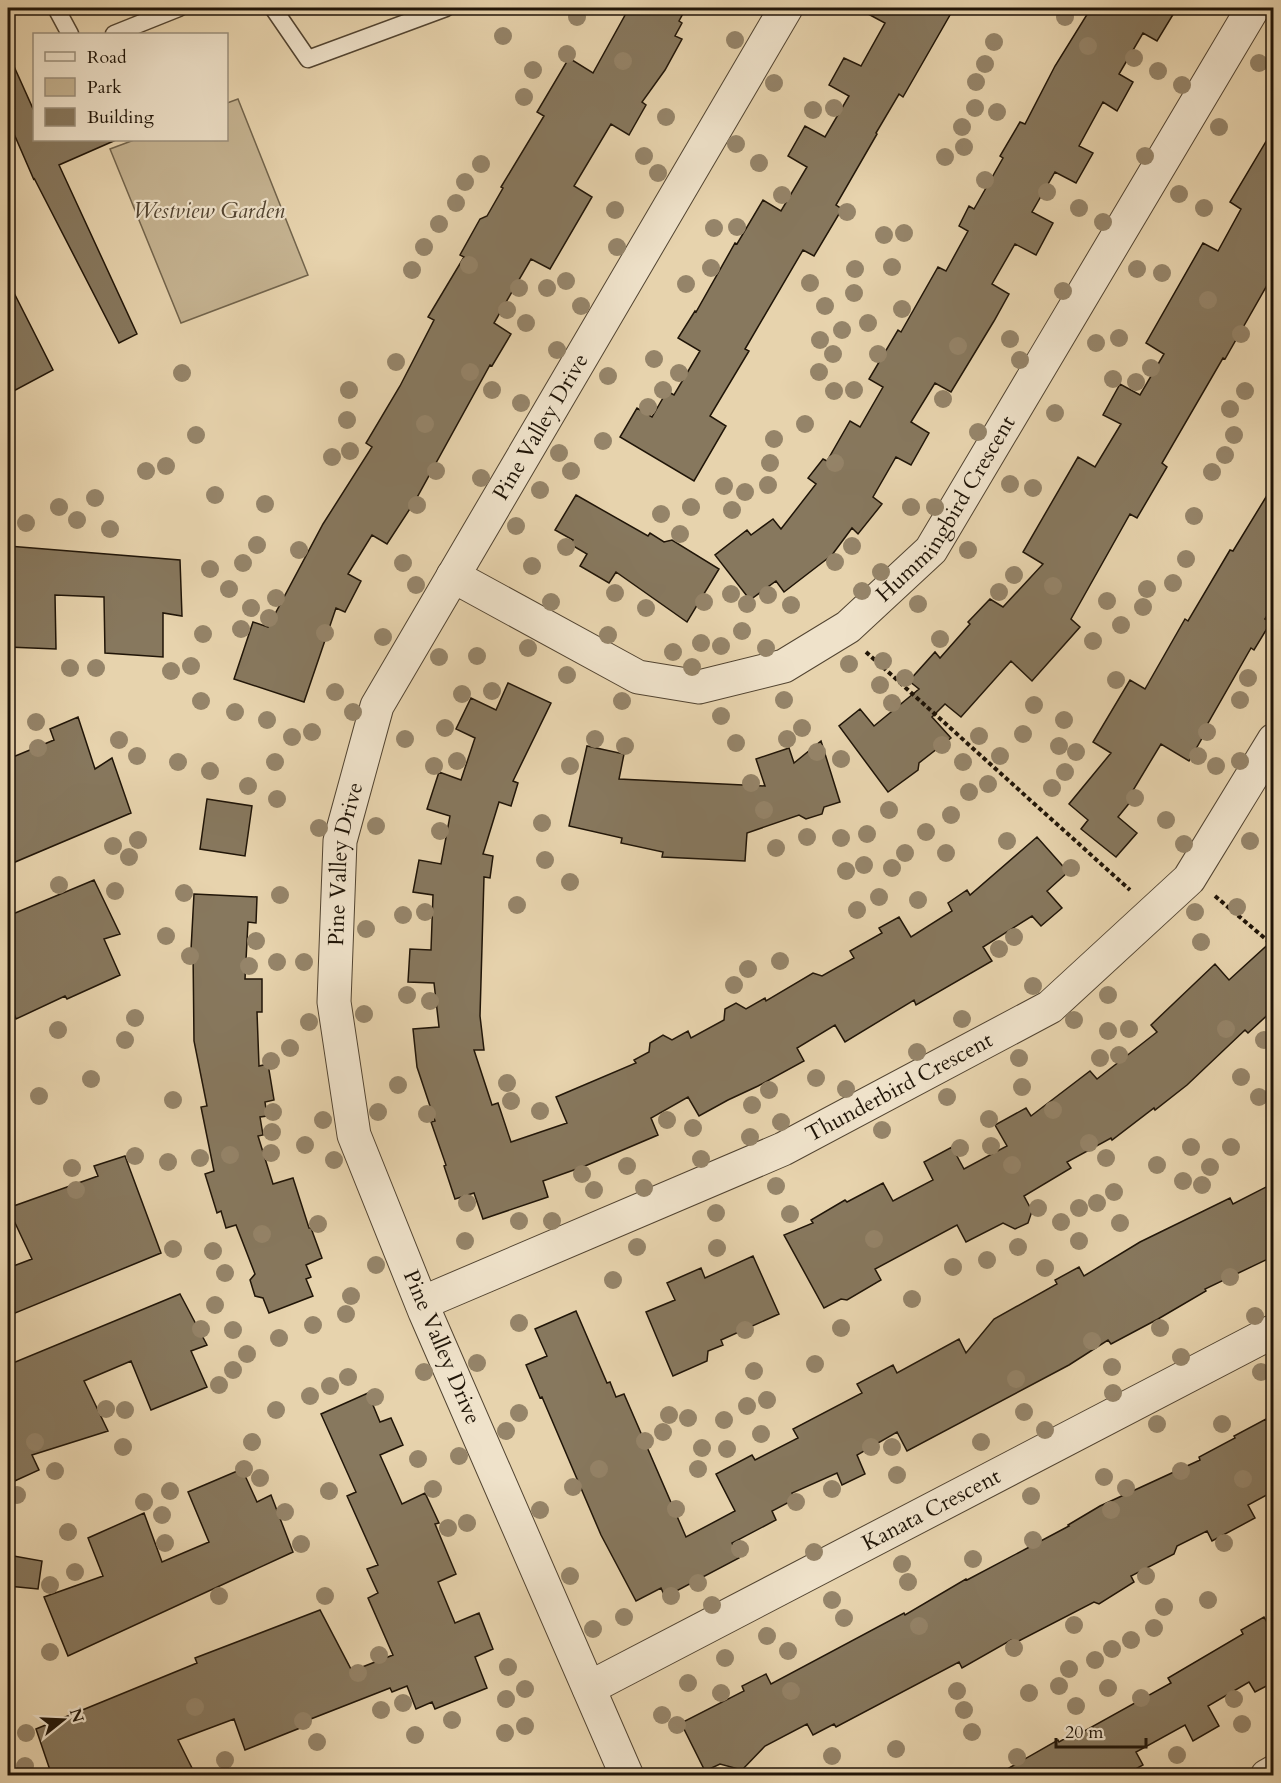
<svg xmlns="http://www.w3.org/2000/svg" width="1281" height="1783" font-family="Cardo,serif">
<rect width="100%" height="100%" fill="#e7d3ad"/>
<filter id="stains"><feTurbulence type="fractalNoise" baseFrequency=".00333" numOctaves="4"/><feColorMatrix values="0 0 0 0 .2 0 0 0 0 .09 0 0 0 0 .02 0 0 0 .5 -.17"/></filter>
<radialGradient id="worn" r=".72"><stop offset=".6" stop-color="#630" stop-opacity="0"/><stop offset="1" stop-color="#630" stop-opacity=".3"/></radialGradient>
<path fill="#c5b391" stroke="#72644c" stroke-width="1.5" d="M238 99 308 275 181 323 110 149 134 140H226L227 103Z"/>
<path fill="#87785e" stroke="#201508" stroke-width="1.5" d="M629 8H686L679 21 682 23 675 36 682 39 665 70 642 102 646 105 629 135 611 124 574 186 592 197 550 269 531 259 494 323 511 334 492 366 490 365 415 501 387 544 372 535 348 574 361 581 345 612 336 608 304 702 234 679 253 622 268 627 323 524 372 447 366 443 400 386 434 320 428 317 464 257 460 255 480 219 487 216 503 188 501 187 544 116 537 112 569 58 593 73Z
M857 8H954L903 97 899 94 876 133 877 134 836 205 842 209 814 256 803 250 745 349 749 351 710 416 726 426 694 481 620 437 637 408 652 417 667 391 674 395 700 351 678 338 695 311 696 312 735 243 737 244 763 200 781 211 807 167 788 156 805 126 825 137 849 96 829 85 844 58 861 66 885 23Z
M1091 8H1177L1157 41 1143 33 1119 74 1133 82 1117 111 1103 102 1079 146 1093 153 1076 183 1055 172 1032 212 1053 223 1036 255 1015 244 992 284 1009 294 994 321 951 392 935 383 911 422 929 433 911 465 896 457 873 497 882 504 858 534 852 528 832 555 784 592 776 581 750 600 715 555 747 530 751 535 773 519 781 529 816 484 808 478 823 459 827 461 850 421 860 427 883 387 869 379 898 330 901 332 938 267 946 271 968 231 959 226 969 206 974 209 1003 158 1000 156 1020 122 1025 124 1055 66Z
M8 53 34 111V140H116L59 165 137 334 119 343 34 178V180L8 120Z
M1274 128V273L1225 359 1223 358 1162 463 1167 467 1137 518 1130 514 1071 619 1080 627 1032 681 1011 661 961 717 945 704 932 717 951 738 919 763 918 770 888 792 839 726 860 709 874 726 919 689 909 681 935 652 940 658 970 624 968 622 990 599 1003 607 1043 564 1023 552 1078 457 1095 467 1121 424 1103 415 1120 384 1140 395 1164 354 1146 343 1203 243 1218 251 1241 209 1230 202Z
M8 281 53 370 8 394Z
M1274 484V604L1265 619 1271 622 1254 650 1251 648 1207 725 1209 726 1189 761 1161 744 1132 792 1136 795 1118 817 1137 833 1116 857 1081 829 1088 820 1069 804 1111 753 1093 742 1130 680 1145 689 1185 619 1188 621 1230 550 1233 551Z
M576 495 648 536 650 533 664 542 672 540 719 569 687 622 616 572 609 583 580 566 587 554 570 544 573 540 555 530Z
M8 546 180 560 182 616 163 613V657L105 653 104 597 55 595 56 649 8 647Z
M508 683 551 703 513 781 518 783 511 806 499 802 483 854 493 856 490 878 484 877 480 1016 484 1050H474L492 1105 498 1103 511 1142 567 1123 556 1097 636 1063 634 1060 649 1052 650 1043 663 1035 672 1040 688 1031 691 1038 724 1020 725 1009 736 1003 746 1009 765 998 766 1001 813 973 822 976 854 958 850 951 882 933 879 928 899 917 911 937 952 911 948 903 967 890 970 895 1037 837 1068 872 1047 891 1062 908 1041 926 1032 916 983 947 992 961 916 1005 914 1000 845 1042 835 1025 797 1048 804 1061 758 1086 728 1100 699 1116 688 1097 651 1118 658 1135 585 1166 543 1181 548 1197 483 1219 474 1193 455 1199 444 1166 446 1165 431 1122 435 1121 417 1067 413 1029 439 1027 434 983 408 982 410 949 431 950 433 895 413 892 419 860 441 864 450 816 427 809 439 772 461 780 475 738 456 729 471 698 496 710Z
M78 717 95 769 112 758 131 813 8 865V759L54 740 50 729Z
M821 741 840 802 824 807 822 814 806 819 799 815 747 833 745 861 662 857 663 852 621 843 622 838 569 826 587 746 624 754 619 779 765 786 756 759 789 748 794 763Z
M207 799 252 806 245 856 200 849Z
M94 880 120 934 104 939 120 975 67 999 65 996 16 1019 8 996V916Z
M194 894 257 897 256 923 248 922 245 979H262V1012H257L259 1066 268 1064 274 1100 265 1102 267 1116 260 1117 263 1135 258 1136 273 1184 293 1178 309 1228H311L322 1258 306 1265 311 1277 306 1279 313 1296 269 1313 263 1298 255 1296 250 1280 255 1274 236 1225 226 1228 221 1211 217 1213 205 1174 214 1171 201 1107 207 1106 194 1041 193 950H191Z
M1274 939V1009L1248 1033 1245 1030 1187 1085 1155 1110 1154 1108 1112 1140 1111 1138 1067 1162 1071 1168 1024 1196 1032 1211 1028 1223 1015 1229 1003 1223 966 1242 957 1225 875 1269 881 1280 847 1300 841 1299 824 1308 784 1235 813 1223 811 1220 845 1200 847 1202 883 1183 893 1201 933 1180 924 1162 952 1147 964 1169 1007 1146 995 1125 1026 1108 1031 1116 1090 1071 1097 1079 1157 1032 1151 1025 1215 964 1229 980Z
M125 1156 161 1253 8 1316V1268L32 1259 8 1208 98 1176 94 1166Z
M1274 1183V1256L1205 1289 1206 1291 1158 1319 1111 1344 1108 1340 1069 1365 907 1451 897 1432 857 1455 865 1474 842 1485 837 1473 792 1493 795 1499 772 1511 776 1520 732 1543 739 1558 665 1597 661 1588 636 1601 601 1535 542 1397 540 1398 526 1365 547 1356 535 1329 576 1311 607 1383 610 1382 616 1397 624 1394 686 1537 735 1511 716 1474 752 1455 755 1460 798 1438 793 1429 862 1393 857 1384 893 1365 897 1373 959 1339 966 1353 994 1319 1057 1284 1055 1280 1079 1267 1084 1276 1140 1242 1230 1198 1233 1204Z
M753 1256 779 1314 721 1340 723 1345 708 1351 707 1361 673 1376 646 1312 675 1300 667 1283 701 1268 705 1278Z
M180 1294 207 1345 191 1351 207 1387 151 1410 131 1361 84 1381 108 1431 32 1455 39 1470 8 1484V1365Z
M368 1393 380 1422 391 1418 403 1445 380 1455 402 1504 425 1493 439 1523 435 1524 456 1574 438 1582 455 1623 479 1613 493 1649 475 1657 487 1688 435 1709 432 1702 416 1709 407 1686 392 1692 390 1688 298 1724 300 1728 245 1750 234 1719 178 1740 196 1776H52L36 1729 197 1663 195 1658 320 1610 352 1671 393 1655 368 1598 378 1593 367 1569 378 1565 347 1496 356 1492 321 1414Z
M1266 1419 1274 1433V1491L1248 1505 1255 1518 1212 1541 1207 1531 1177 1546 1174 1554 1131 1576 1134 1582 1099 1604 1094 1602 1013 1644 1011 1640 962 1668 959 1662 836 1727 834 1724 813 1735 807 1724 765 1746 742 1770 720 1764 705 1771 681 1723 744 1691 742 1686 766 1674 771 1684 904 1613 905 1615 966 1579 967 1580 1069 1526 1068 1525 1100 1506 1200 1460 1199 1457 1235 1438 1234 1436Z
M242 1469 257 1502 271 1495 293 1552 68 1656 44 1597 103 1576 88 1538 144 1513 162 1562 209 1542 188 1492Z
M8 1555 42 1561 38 1589 8 1586Z
M1264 1617 1274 1635V1682L1255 1692 1249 1682 1208 1706 1219 1726 1193 1741 1185 1725 1136 1752 1143 1765 1123 1776H995L1058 1740 1059 1742 1071 1735 1072 1738 1171 1683 1168 1678 1243 1634 1241 1630Z"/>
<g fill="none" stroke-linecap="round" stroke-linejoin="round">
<g stroke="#524431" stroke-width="19">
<path id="service" d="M56 8 70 34
M273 8 308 59 446 8
M114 34 179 8"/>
</g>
<g stroke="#524431" stroke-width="35">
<g id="minor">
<path id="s1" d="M453 576 638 677 699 687 784 666 848 627 931 550 1253 8"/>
<path id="s2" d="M422 1303 783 1149 1050 1007 1189 879 1274 740"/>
<path id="s3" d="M589 1688 1274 1331"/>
<path d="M1267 1776 1274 1772"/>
</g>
</g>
<g stroke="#524431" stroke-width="35">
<g id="tertiary">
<path id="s4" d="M627 1776 425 1312 354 1135 334 1002 340 841 377 706 786 8"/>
</g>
</g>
<path stroke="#201508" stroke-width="4" stroke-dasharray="4.5 3" stroke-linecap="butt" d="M866 652 1130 890
M1215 896 1274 946"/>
<use href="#service" stroke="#efe2ca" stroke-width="16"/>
<use href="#minor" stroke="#efe2ca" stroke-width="33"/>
<use href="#tertiary" stroke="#efe2ca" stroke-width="33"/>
</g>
<g fill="#958469">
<circle cx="577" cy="17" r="9"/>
<circle cx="1065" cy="17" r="9"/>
<circle cx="503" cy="36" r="9"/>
<circle cx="735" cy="40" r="9"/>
<circle cx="994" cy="42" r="9"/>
<circle cx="1088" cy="46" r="9"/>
<circle cx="567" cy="54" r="9"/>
<circle cx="1134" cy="58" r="9"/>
<circle cx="623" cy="61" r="9"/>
<circle cx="1259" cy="63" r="9"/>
<circle cx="985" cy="64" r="9"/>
<circle cx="533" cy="70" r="9"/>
<circle cx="1158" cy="71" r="9"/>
<circle cx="976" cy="82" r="9"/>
<circle cx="774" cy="83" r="9"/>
<circle cx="1182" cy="85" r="9"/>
<circle cx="524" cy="97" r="9"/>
<circle cx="834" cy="108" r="9"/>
<circle cx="975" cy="108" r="9"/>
<circle cx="813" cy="110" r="9"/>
<circle cx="997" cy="112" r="9"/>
<circle cx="666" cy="117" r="9"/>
<circle cx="962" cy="127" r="9"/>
<circle cx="1219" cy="127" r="9"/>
<circle cx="736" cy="144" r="9"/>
<circle cx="964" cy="147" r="9"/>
<circle cx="644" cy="156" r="9"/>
<circle cx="1145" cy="156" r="9"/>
<circle cx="945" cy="157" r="9"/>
<circle cx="759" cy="163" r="9"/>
<circle cx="481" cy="164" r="9"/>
<circle cx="658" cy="173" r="9"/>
<circle cx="985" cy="180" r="9"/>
<circle cx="465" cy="182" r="9"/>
<circle cx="1047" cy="192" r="9"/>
<circle cx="1179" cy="194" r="9"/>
<circle cx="782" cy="195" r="9"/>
<circle cx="456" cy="203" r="9"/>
<circle cx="1079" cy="208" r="9"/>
<circle cx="1204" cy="208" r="9"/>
<circle cx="615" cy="210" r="9"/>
<circle cx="847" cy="212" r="9"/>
<circle cx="1103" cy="222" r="9"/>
<circle cx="439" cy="224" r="9"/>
<circle cx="737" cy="227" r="9"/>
<circle cx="714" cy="228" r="9"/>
<circle cx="904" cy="233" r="9"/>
<circle cx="884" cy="235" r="9"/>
<circle cx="424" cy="247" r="9"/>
<circle cx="617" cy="247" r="9"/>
<circle cx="469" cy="265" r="9"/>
<circle cx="892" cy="267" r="9"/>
<circle cx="711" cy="268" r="9"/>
<circle cx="855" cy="269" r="9"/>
<circle cx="1137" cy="269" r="9"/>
<circle cx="412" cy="270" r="9"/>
<circle cx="1162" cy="273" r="9"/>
<circle cx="566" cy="281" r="9"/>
<circle cx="810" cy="283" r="9"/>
<circle cx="686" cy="284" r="9"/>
<circle cx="519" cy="288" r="9"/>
<circle cx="547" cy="288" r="9"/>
<circle cx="1063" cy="291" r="9"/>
<circle cx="854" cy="293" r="9"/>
<circle cx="1208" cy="300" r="9"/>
<circle cx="581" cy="306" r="9"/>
<circle cx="825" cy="306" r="9"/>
<circle cx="902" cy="309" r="9"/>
<circle cx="507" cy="310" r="9"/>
<circle cx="526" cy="323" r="9"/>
<circle cx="868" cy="323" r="9"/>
<circle cx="842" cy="330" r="9"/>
<circle cx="1241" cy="334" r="9"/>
<circle cx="1119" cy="338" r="9"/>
<circle cx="1010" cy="339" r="9"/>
<circle cx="820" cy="340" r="9"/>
<circle cx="1096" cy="343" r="9"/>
<circle cx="958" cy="346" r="9"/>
<circle cx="557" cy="350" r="9"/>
<circle cx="833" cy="354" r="9"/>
<circle cx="878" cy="354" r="9"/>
<circle cx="654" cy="359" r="9"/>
<circle cx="1020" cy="360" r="9"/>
<circle cx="396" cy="362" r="9"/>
<circle cx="1151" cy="368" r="9"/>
<circle cx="470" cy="372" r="9"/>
<circle cx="819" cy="372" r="9"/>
<circle cx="182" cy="373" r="9"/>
<circle cx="679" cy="373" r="9"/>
<circle cx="608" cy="376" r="9"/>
<circle cx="1113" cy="379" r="9"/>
<circle cx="1136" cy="382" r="9"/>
<circle cx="349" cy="390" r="9"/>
<circle cx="492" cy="390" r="9"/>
<circle cx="663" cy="390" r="9"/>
<circle cx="854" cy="390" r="9"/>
<circle cx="834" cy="391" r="9"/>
<circle cx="1245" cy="391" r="9"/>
<circle cx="943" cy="399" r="9"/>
<circle cx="521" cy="403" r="9"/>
<circle cx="648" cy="407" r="9"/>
<circle cx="1230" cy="409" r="9"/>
<circle cx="1055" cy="413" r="9"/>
<circle cx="347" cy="420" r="9"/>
<circle cx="425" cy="424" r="9"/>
<circle cx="805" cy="424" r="9"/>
<circle cx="978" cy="432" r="9"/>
<circle cx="196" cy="435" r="9"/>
<circle cx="1234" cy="435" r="9"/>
<circle cx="774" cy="439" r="9"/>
<circle cx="603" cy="441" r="9"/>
<circle cx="350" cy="451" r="9"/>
<circle cx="559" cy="453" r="9"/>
<circle cx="1225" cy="455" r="9"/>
<circle cx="332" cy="457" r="9"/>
<circle cx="770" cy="463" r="9"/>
<circle cx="835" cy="463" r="9"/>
<circle cx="166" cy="466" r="9"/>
<circle cx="146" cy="471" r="9"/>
<circle cx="436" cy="471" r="9"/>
<circle cx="571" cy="471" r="9"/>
<circle cx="1212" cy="472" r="9"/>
<circle cx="481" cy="478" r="9"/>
<circle cx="1010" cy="484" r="9"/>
<circle cx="768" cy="485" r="9"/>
<circle cx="724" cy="486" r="9"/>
<circle cx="1033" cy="488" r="9"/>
<circle cx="540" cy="490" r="9"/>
<circle cx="745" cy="492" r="9"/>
<circle cx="215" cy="495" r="9"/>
<circle cx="95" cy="498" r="9"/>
<circle cx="265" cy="504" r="9"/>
<circle cx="417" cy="505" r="9"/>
<circle cx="59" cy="507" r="9"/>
<circle cx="691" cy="507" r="9"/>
<circle cx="911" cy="507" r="9"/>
<circle cx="935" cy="507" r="9"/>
<circle cx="732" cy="510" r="9"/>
<circle cx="661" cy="514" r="9"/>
<circle cx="1194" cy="516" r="9"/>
<circle cx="77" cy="520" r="9"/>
<circle cx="26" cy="523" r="9"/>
<circle cx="516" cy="526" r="9"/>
<circle cx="110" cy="529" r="9"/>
<circle cx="680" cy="534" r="9"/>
<circle cx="257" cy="545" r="9"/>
<circle cx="852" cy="546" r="9"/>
<circle cx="566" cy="547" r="9"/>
<circle cx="299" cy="550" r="9"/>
<circle cx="968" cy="550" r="9"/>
<circle cx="1186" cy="559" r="9"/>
<circle cx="835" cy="562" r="9"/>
<circle cx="243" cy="563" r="9"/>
<circle cx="403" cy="563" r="9"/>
<circle cx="532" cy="566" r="9"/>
<circle cx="210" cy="569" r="9"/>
<circle cx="881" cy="572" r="9"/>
<circle cx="1014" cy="575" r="9"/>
<circle cx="1173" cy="583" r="9"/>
<circle cx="416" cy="585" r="9"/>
<circle cx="1053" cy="586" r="9"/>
<circle cx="229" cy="589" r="9"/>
<circle cx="1147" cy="589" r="9"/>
<circle cx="862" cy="591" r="9"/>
<circle cx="999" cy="592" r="9"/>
<circle cx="615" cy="593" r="9"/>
<circle cx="731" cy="594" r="9"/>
<circle cx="768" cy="595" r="9"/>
<circle cx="276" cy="598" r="9"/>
<circle cx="1107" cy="601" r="9"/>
<circle cx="551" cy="602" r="9"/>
<circle cx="704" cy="602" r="9"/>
<circle cx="747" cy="604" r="9"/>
<circle cx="918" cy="604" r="9"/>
<circle cx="791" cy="605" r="9"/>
<circle cx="1143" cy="607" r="9"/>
<circle cx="251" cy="608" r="9"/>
<circle cx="646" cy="608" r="9"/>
<circle cx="269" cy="618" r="9"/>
<circle cx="1121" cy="625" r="9"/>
<circle cx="241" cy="629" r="9"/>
<circle cx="742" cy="631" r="9"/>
<circle cx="325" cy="633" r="9"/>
<circle cx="203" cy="634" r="9"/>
<circle cx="608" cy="635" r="9"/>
<circle cx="383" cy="637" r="9"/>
<circle cx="940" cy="639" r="9"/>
<circle cx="1093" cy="641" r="9"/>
<circle cx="701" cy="643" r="9"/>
<circle cx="721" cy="646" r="9"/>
<circle cx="528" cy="648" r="9"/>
<circle cx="766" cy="648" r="9"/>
<circle cx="673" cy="652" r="9"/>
<circle cx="477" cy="656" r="9"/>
<circle cx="439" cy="657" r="9"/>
<circle cx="883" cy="661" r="9"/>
<circle cx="849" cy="664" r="9"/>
<circle cx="191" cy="666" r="9"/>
<circle cx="692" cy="667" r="9"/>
<circle cx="70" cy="668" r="9"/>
<circle cx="96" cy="668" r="9"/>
<circle cx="171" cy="671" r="9"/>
<circle cx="567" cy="675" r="9"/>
<circle cx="905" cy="678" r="9"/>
<circle cx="1248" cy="678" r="9"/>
<circle cx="1116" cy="680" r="9"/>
<circle cx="880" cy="685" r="9"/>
<circle cx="492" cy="691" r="9"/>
<circle cx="335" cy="692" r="9"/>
<circle cx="462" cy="694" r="9"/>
<circle cx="784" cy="700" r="9"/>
<circle cx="1240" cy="700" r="9"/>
<circle cx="201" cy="701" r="9"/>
<circle cx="622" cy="701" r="9"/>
<circle cx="892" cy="703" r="9"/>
<circle cx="1034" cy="705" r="9"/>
<circle cx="235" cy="712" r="9"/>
<circle cx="353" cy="712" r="9"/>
<circle cx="721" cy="716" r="9"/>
<circle cx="267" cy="720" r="9"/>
<circle cx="1064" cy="720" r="9"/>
<circle cx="36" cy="722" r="9"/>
<circle cx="445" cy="728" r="9"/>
<circle cx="802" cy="728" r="9"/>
<circle cx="312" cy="732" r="9"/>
<circle cx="1207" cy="732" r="9"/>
<circle cx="1023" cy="734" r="9"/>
<circle cx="979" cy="736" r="9"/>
<circle cx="292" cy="737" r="9"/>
<circle cx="405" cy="739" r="9"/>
<circle cx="595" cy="739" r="9"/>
<circle cx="787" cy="739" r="9"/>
<circle cx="119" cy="740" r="9"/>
<circle cx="736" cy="743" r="9"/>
<circle cx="942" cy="745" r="9"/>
<circle cx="625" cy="746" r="9"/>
<circle cx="1059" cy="746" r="9"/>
<circle cx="38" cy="748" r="9"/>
<circle cx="817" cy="752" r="9"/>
<circle cx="1076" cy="752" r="9"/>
<circle cx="137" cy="756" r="9"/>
<circle cx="1000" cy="756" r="9"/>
<circle cx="1198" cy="756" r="9"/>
<circle cx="841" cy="759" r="9"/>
<circle cx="457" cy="761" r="9"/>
<circle cx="1240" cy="761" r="9"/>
<circle cx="178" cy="762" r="9"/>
<circle cx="275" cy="762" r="9"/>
<circle cx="963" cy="762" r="9"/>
<circle cx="434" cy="766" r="9"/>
<circle cx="570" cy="766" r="9"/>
<circle cx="1216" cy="766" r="9"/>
<circle cx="210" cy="771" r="9"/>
<circle cx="1065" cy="772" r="9"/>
<circle cx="751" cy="783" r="9"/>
<circle cx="988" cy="784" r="9"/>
<circle cx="248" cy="786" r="9"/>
<circle cx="1052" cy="788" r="9"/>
<circle cx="969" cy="792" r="9"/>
<circle cx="1135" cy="798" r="9"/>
<circle cx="277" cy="799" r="9"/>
<circle cx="764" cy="810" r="9"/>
<circle cx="889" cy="810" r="9"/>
<circle cx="951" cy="815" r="9"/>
<circle cx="1166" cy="820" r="9"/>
<circle cx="542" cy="823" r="9"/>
<circle cx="376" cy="826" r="9"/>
<circle cx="319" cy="828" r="9"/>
<circle cx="440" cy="831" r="9"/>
<circle cx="926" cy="832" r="9"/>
<circle cx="867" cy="834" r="9"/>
<circle cx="807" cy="837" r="9"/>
<circle cx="841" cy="838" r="9"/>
<circle cx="138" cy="840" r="9"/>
<circle cx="1007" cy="841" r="9"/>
<circle cx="1250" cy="841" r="9"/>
<circle cx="1184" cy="844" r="9"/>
<circle cx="113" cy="846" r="9"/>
<circle cx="776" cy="848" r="9"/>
<circle cx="905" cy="853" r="9"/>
<circle cx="946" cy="853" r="9"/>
<circle cx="129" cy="857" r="9"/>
<circle cx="545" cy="860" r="9"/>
<circle cx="864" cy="865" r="9"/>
<circle cx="892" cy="868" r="9"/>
<circle cx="1071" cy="868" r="9"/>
<circle cx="846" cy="871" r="9"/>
<circle cx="570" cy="882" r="9"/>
<circle cx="59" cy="885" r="9"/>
<circle cx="115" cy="891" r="9"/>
<circle cx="184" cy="893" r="9"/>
<circle cx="280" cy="895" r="9"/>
<circle cx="879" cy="897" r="9"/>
<circle cx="918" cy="900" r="9"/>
<circle cx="517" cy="905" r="9"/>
<circle cx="1237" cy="907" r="9"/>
<circle cx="857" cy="910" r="9"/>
<circle cx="425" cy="912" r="9"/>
<circle cx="1195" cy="912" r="9"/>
<circle cx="403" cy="915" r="9"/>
<circle cx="366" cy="929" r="9"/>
<circle cx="166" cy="936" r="9"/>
<circle cx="1014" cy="937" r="9"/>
<circle cx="256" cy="941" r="9"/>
<circle cx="1201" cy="942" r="9"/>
<circle cx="999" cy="949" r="9"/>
<circle cx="190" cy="956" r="9"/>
<circle cx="780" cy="961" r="9"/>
<circle cx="277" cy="962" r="9"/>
<circle cx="304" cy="962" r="9"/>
<circle cx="249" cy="966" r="9"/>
<circle cx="748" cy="969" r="9"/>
<circle cx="734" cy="985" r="9"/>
<circle cx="1033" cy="986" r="9"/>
<circle cx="407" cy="995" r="9"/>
<circle cx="1108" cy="995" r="9"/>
<circle cx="430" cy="1001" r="9"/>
<circle cx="364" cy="1014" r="9"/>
<circle cx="135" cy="1018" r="9"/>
<circle cx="962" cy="1019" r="9"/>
<circle cx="1074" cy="1020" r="9"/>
<circle cx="309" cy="1022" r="9"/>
<circle cx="1129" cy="1029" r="9"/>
<circle cx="1226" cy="1029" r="9"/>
<circle cx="58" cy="1030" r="9"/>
<circle cx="1108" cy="1031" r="9"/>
<circle cx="125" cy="1040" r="9"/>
<circle cx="1264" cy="1040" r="9"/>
<circle cx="290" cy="1048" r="9"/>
<circle cx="917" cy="1052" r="9"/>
<circle cx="1119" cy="1055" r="9"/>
<circle cx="1019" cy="1058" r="9"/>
<circle cx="1100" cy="1058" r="9"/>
<circle cx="271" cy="1061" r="9"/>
<circle cx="1241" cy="1077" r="9"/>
<circle cx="816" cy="1078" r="9"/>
<circle cx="91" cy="1079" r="9"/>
<circle cx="507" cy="1083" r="9"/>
<circle cx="398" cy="1085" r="9"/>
<circle cx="1022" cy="1087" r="9"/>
<circle cx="846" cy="1089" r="9"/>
<circle cx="769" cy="1090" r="9"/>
<circle cx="39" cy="1096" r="9"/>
<circle cx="947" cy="1097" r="9"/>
<circle cx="1259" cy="1097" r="9"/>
<circle cx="173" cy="1100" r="9"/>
<circle cx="511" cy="1101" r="9"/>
<circle cx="752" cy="1105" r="9"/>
<circle cx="1053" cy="1110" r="9"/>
<circle cx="540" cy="1111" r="9"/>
<circle cx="273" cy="1112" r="9"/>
<circle cx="378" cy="1112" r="9"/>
<circle cx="427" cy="1114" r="9"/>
<circle cx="989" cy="1119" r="9"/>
<circle cx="323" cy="1120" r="9"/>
<circle cx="667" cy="1120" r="9"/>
<circle cx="781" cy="1122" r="9"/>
<circle cx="693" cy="1128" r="9"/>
<circle cx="882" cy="1130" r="9"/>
<circle cx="272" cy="1132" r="9"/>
<circle cx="750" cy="1137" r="9"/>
<circle cx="1089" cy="1143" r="9"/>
<circle cx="305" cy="1145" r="9"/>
<circle cx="991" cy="1146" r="9"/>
<circle cx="1191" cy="1147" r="9"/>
<circle cx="1231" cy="1147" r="9"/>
<circle cx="960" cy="1148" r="9"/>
<circle cx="271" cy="1153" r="9"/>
<circle cx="230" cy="1155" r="9"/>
<circle cx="135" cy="1156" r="9"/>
<circle cx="200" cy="1158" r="9"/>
<circle cx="1106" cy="1158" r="9"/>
<circle cx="701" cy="1159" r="9"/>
<circle cx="334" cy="1160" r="9"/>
<circle cx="168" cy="1162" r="9"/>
<circle cx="1012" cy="1165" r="9"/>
<circle cx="1157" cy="1165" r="9"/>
<circle cx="627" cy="1166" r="9"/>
<circle cx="1210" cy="1167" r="9"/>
<circle cx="72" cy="1168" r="9"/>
<circle cx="582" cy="1174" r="9"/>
<circle cx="1183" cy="1181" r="9"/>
<circle cx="1202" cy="1185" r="9"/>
<circle cx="776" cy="1186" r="9"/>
<circle cx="644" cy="1188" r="9"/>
<circle cx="76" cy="1190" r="9"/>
<circle cx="594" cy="1190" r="9"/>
<circle cx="1114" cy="1192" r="9"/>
<circle cx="467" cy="1203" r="9"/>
<circle cx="1097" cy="1203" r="9"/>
<circle cx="1038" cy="1208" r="9"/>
<circle cx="1079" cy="1208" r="9"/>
<circle cx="716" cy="1213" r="9"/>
<circle cx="790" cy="1214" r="9"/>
<circle cx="519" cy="1221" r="9"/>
<circle cx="552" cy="1221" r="9"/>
<circle cx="1061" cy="1222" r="9"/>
<circle cx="1120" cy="1223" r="9"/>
<circle cx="318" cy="1224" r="9"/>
<circle cx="262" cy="1234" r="9"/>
<circle cx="874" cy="1239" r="9"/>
<circle cx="465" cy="1241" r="9"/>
<circle cx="1079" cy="1241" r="9"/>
<circle cx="637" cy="1247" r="9"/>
<circle cx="1018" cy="1247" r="9"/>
<circle cx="717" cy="1248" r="9"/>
<circle cx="173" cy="1249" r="9"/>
<circle cx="213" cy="1251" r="9"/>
<circle cx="987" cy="1260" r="9"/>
<circle cx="376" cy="1265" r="9"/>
<circle cx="953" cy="1267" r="9"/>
<circle cx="1045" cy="1268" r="9"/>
<circle cx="225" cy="1273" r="9"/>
<circle cx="1230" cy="1277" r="9"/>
<circle cx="613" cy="1280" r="9"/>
<circle cx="351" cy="1296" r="9"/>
<circle cx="912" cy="1299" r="9"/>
<circle cx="215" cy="1305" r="9"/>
<circle cx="346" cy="1314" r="9"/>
<circle cx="1255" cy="1316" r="9"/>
<circle cx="519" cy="1323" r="9"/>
<circle cx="313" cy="1325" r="9"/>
<circle cx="841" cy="1328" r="9"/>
<circle cx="1160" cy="1328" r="9"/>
<circle cx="201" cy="1329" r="9"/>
<circle cx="233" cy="1330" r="9"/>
<circle cx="745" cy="1330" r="9"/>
<circle cx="279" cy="1338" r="9"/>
<circle cx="1092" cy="1341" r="9"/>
<circle cx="247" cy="1354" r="9"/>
<circle cx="1181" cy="1357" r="9"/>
<circle cx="477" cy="1363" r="9"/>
<circle cx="815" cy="1364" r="9"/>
<circle cx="1112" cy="1367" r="9"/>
<circle cx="233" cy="1370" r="9"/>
<circle cx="754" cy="1371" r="9"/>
<circle cx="424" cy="1372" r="9"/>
<circle cx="1261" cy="1372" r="9"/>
<circle cx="348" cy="1377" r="9"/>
<circle cx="1016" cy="1379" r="9"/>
<circle cx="219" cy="1385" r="9"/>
<circle cx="330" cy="1386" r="9"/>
<circle cx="1113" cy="1393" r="9"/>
<circle cx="310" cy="1396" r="9"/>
<circle cx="375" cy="1397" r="9"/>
<circle cx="767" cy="1400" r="9"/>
<circle cx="747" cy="1406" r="9"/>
<circle cx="106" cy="1409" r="9"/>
<circle cx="125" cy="1410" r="9"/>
<circle cx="276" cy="1410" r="9"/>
<circle cx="1024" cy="1412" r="9"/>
<circle cx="519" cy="1413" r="9"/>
<circle cx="669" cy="1415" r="9"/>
<circle cx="688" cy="1418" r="9"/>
<circle cx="724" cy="1420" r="9"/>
<circle cx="1157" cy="1424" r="9"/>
<circle cx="1222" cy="1424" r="9"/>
<circle cx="1045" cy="1430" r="9"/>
<circle cx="506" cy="1431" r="9"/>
<circle cx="663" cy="1432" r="9"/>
<circle cx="761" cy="1434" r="9"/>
<circle cx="645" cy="1441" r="9"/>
<circle cx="35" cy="1442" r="9"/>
<circle cx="252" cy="1442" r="9"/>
<circle cx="981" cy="1442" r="9"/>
<circle cx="123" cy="1447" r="9"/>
<circle cx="871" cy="1447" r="9"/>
<circle cx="892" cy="1447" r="9"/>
<circle cx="702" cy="1448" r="9"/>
<circle cx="727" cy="1449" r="9"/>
<circle cx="459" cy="1456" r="9"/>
<circle cx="418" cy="1459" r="9"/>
<circle cx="244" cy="1469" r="9"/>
<circle cx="599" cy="1469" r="9"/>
<circle cx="698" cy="1469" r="9"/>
<circle cx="55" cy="1471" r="9"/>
<circle cx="1181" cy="1471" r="9"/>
<circle cx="897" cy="1475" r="9"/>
<circle cx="1104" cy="1477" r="9"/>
<circle cx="260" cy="1478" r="9"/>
<circle cx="1243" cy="1479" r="9"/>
<circle cx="573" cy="1487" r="9"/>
<circle cx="1126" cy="1488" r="9"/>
<circle cx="433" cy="1489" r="9"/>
<circle cx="832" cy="1489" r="9"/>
<circle cx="170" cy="1491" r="9"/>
<circle cx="329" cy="1491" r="9"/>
<circle cx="17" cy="1495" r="9"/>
<circle cx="1031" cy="1496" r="9"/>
<circle cx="144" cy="1502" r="9"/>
<circle cx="796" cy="1502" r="9"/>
<circle cx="676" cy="1509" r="9"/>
<circle cx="540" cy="1510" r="9"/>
<circle cx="1111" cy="1510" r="9"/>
<circle cx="285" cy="1512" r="9"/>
<circle cx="162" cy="1515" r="9"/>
<circle cx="467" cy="1523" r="9"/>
<circle cx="448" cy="1528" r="9"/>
<circle cx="68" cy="1532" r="9"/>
<circle cx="1033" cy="1540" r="9"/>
<circle cx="165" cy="1543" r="9"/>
<circle cx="1224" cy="1543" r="9"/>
<circle cx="301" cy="1544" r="9"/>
<circle cx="740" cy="1549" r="9"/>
<circle cx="814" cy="1552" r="9"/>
<circle cx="973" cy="1559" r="9"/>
<circle cx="902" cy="1564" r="9"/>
<circle cx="75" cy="1572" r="9"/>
<circle cx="570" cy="1576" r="9"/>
<circle cx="1146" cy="1576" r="9"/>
<circle cx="908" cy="1582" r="9"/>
<circle cx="698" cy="1583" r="9"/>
<circle cx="50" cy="1585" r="9"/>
<circle cx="219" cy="1596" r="9"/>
<circle cx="325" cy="1596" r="9"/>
<circle cx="671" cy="1596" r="9"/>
<circle cx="832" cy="1600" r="9"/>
<circle cx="1208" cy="1600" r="9"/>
<circle cx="712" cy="1605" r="9"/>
<circle cx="1164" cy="1607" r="9"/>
<circle cx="624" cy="1617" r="9"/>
<circle cx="844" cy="1618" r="9"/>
<circle cx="1074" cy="1625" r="9"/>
<circle cx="919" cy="1626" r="9"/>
<circle cx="1154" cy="1628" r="9"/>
<circle cx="593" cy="1629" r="9"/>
<circle cx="767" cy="1636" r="9"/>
<circle cx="1131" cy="1640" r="9"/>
<circle cx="1014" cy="1648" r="9"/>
<circle cx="1112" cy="1649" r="9"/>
<circle cx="788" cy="1651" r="9"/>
<circle cx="50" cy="1652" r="9"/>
<circle cx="379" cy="1655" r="9"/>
<circle cx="725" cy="1658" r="9"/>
<circle cx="1095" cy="1660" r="9"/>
<circle cx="508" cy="1667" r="9"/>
<circle cx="1069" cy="1669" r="9"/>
<circle cx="358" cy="1673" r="9"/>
<circle cx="688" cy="1683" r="9"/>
<circle cx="1059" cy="1686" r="9"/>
<circle cx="1108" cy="1688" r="9"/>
<circle cx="525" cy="1689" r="9"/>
<circle cx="791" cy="1691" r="9"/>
<circle cx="957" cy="1691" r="9"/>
<circle cx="721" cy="1693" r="9"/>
<circle cx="1029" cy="1693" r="9"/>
<circle cx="1141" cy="1698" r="9"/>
<circle cx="506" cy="1699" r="9"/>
<circle cx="1234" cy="1699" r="9"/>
<circle cx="403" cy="1703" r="9"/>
<circle cx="1076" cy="1706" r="9"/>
<circle cx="195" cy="1707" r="9"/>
<circle cx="381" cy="1710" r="9"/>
<circle cx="964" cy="1710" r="9"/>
<circle cx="662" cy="1715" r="9"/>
<circle cx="452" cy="1720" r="9"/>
<circle cx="303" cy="1721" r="9"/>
<circle cx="1242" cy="1724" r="9"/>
<circle cx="677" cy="1725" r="9"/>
<circle cx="525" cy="1726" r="9"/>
<circle cx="972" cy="1732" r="9"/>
<circle cx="26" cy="1733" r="9"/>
<circle cx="505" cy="1733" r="9"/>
<circle cx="415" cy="1735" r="9"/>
<circle cx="317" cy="1742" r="9"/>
<circle cx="896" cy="1749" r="9"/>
<circle cx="1177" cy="1755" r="9"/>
<circle cx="832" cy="1756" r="9"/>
<circle cx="1017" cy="1757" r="9"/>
<circle cx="225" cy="1760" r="9"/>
<circle cx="25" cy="1766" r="9"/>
</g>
<g text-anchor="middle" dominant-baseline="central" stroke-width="4.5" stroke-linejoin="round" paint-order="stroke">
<g font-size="22" font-style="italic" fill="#524431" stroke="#efe2ca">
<text x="209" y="211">Westview Garden</text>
</g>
<g font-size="22" fill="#201508" stroke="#efe2ca">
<text stroke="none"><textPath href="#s4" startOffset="1456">Pine Valley Drive</textPath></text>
<text stroke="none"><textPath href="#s1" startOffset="590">Hummingbird Crescent</textPath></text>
<text stroke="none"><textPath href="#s4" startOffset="970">Pine Valley Drive</textPath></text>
<text stroke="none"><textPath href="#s2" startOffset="524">Thunderbird Crescent</textPath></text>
<text transform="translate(442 1347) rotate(67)">Pine Valley Drive</text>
<text stroke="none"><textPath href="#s3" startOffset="386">Kanata Crescent</textPath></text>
</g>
</g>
<rect width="1281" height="1783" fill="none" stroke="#e7d3ad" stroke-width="30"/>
<rect x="9" y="9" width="1263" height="1765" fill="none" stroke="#201508" stroke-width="3"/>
<rect x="15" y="15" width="1251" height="1753" fill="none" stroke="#201508" stroke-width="1.5"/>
<rect x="33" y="33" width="195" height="108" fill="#efe2ca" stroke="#9c907c" stroke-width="1.5"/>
<rect x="45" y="52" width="30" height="9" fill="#efe2ca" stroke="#9c907c" stroke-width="1.5"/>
<text x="87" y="63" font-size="18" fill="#201508">Road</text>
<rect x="45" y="78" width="30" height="18" fill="#c5b391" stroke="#9c907c" stroke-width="1.5"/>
<text x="87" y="93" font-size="18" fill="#201508">Park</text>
<rect x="45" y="108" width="30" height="18" fill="#87785e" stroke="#9c907c" stroke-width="1.5"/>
<text x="87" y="123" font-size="18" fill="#201508">Building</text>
<g transform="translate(63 1720) rotate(72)" stroke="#efe2ca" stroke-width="4.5" paint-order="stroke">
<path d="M0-4.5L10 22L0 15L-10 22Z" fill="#201508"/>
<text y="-9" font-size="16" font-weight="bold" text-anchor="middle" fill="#201508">N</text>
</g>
<path d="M1056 1738v9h90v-9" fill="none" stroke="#201508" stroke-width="3"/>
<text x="1065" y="1738" font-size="18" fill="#201508" stroke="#efe2ca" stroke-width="4.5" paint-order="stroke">20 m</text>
<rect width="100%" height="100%" filter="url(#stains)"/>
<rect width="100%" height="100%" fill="url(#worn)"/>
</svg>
